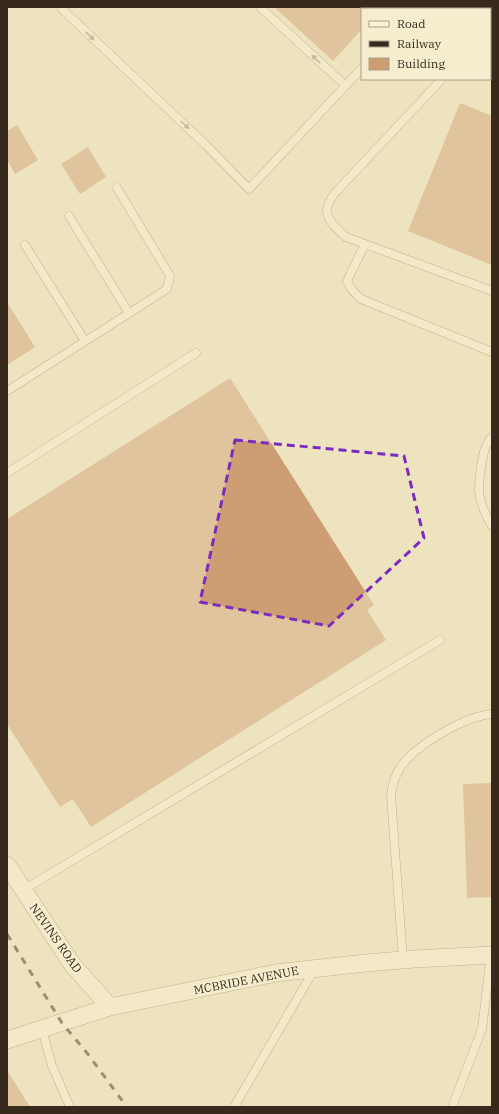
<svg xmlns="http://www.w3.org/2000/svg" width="499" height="1114" font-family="'IBM Plex Serif',serif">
<rect width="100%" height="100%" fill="#eee3bf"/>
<path fill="#cd9e74" d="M274 7H382L380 9H362V29L333 61Z
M460 103 492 116V265L408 231Z
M17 125 38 160 15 174 7 160V131Z
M88 147 106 177 80 194 61 164Z
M7 302 35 347 7 365Z
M230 378 374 605 367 610 386 640 91 827 73 799 60 807 7 724V519Z
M492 783V897L467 898 463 784Z
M7 1070 30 1107H7Z"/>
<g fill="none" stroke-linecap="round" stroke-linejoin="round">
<g stroke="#877357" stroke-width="9">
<path id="service" d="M64 7 62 9 207 146 249 189 362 68
M260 7 345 85
M420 9 422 7
M490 28 492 26
M490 74 492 75
M442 79 334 194C331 199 326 206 327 212 328 222 339 231 346 237L492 291
M69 216 129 313
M365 244 347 281 352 290 361 299 492 352
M25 245 85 341
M7 391 167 289 170 276 117 188
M492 437C482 445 479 478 479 491 480 503 486 516 492 526
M7 473 196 353
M23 890 440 640
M403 960 391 796C392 783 397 770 406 760 424 741 466 716 492 714
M42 1029 52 1066 70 1107
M234 1107 314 970
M452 1107 482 1029 491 955"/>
</g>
<g stroke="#877357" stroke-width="18">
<path id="minor" d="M7 865 72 964 110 1007
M7 1040 110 1007 276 973 366 963 414 959 492 955"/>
</g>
<use href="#service" stroke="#f9f0d2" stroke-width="8"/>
<use href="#minor" stroke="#f9f0d2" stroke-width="17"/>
<path stroke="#372a1c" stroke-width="3" stroke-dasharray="7 7" stroke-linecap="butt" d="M7 934 62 1023 87 1053 127 1107"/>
</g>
<defs><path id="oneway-solid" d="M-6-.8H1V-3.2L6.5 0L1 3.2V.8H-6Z"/></defs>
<g fill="#988d77">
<use href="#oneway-solid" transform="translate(90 36) rotate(44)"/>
<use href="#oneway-solid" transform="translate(316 59) rotate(-137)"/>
<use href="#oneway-solid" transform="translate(185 125) rotate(42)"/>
</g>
<path d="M0 0H499V1114H0ZM235 440 404 456 424 538 329 626 200 602Z" fill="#eee3bf" fill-opacity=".55" fill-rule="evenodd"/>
<path fill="none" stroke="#7b2cbf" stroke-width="3" stroke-dasharray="8 5" stroke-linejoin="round" d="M235 440 404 456 424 538 329 626 200 602Z"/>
<g text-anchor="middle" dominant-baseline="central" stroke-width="3.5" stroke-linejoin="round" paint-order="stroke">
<g font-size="12" fill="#372a1c" stroke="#f6edcf">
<text transform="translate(56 938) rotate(55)">NEVINS ROAD</text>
<text transform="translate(246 980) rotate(-11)">MCBRIDE AVENUE</text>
</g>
</g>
<rect width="499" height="1114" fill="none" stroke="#372a1c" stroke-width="16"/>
<rect x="361" y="8" width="130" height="72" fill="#f6edcf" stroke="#aa9f87"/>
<rect x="369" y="21" width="20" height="6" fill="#f9f0d2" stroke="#aa9f87"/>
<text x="397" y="28" font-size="12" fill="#372a1c">Road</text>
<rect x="369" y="41" width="20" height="6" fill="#372a1c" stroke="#aa9f87"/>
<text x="397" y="48" font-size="12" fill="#372a1c">Railway</text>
<rect x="369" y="58" width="20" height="12" fill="#cd9e74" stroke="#aa9f87"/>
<text x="397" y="68" font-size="12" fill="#372a1c">Building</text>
</svg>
